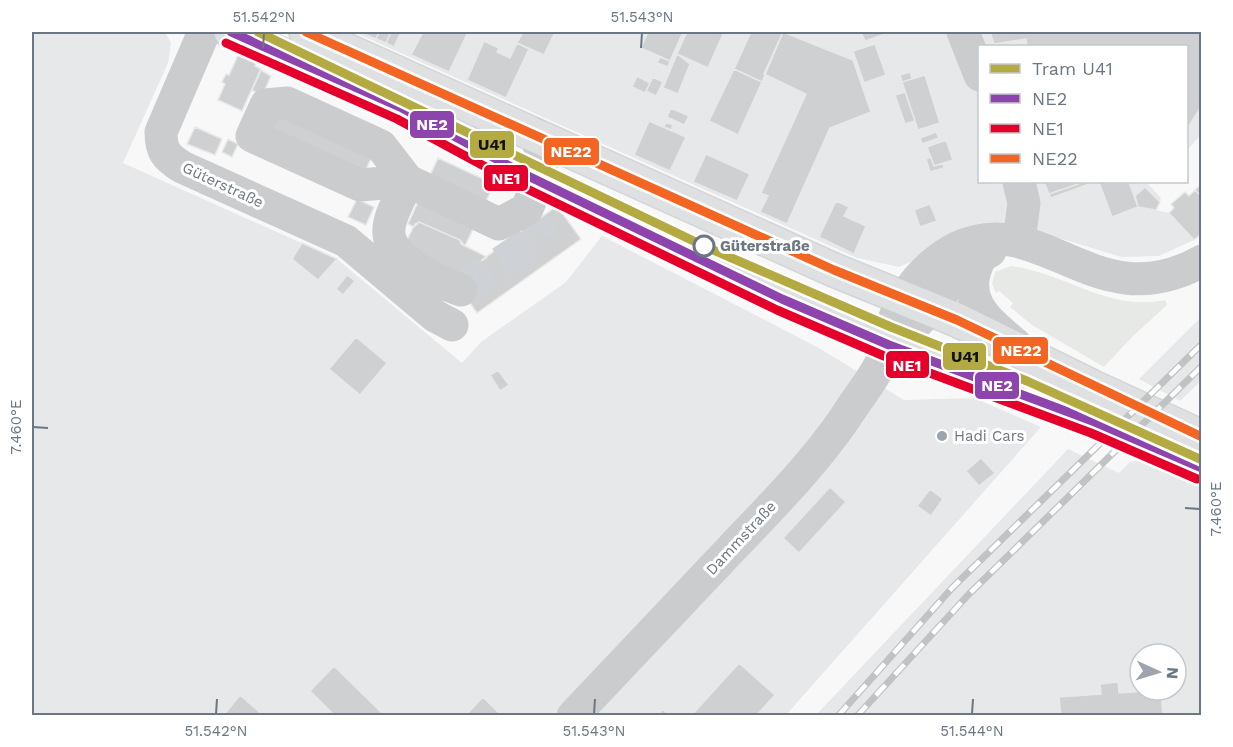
<svg xmlns="http://www.w3.org/2000/svg" width="1233" height="747" font-family="'Work Sans',sans-serif">
<rect width="100%" height="100%" fill="#f8f8f8"/>
<path fill="#e7e8e9" fill-rule="evenodd" d="M32 32H165L171 43 168 63 123 163 337 259 462 363 481 342 566 282 602 236 819 348 904 400 974 398 1041 427 786 715H32Z
M354 32H1201V135L1187 150 1186 46H980V182H1150L1148 184 1161 198 1156 210 1169 213 1194 240 1159 256 1121 257 1066 240 995 223 899 267 857 258Z
M1201 317V381L1180 401 1139 379Z
M1201 446V715L815 716 1068 449 1119 473 1130 462ZM1140 654H1176V690H1140Z"/>
<path fill="#e7e9e6" d="M1011 266C1066 273 1108 312 1165 300L1167 305 1133 336 1104 367 1032 325 1010 307 1013 303 999 291 996 293 992 284 995 272Z
M1201 689V715H1190Z"/>
<path fill="#cfd0d1" stroke="#e8e8e8" stroke-width="1.5" d="M360 32H379L376 39Z
M379 32H391L386 43 376 39Z
M391 32H401L394 47 386 43Z
M423 32H468L449 72 411 55Z
M523 32H555L544 55 517 43Z
M648 32H683L670 61 641 48Z
M687 32H724L708 68 677 54Z
M751 32H783L762 82 734 69Z
M783 32 853 60 871 112 830 128 787 224 760 212 768 196 761 193 806 94 764 74Z
M861 32H891L865 41Z
M990 32H1202V105L1186 131V46H1027L1026 39 994 44Z
M484 41 499 48 497 52 510 58 517 43 529 49 506 98 467 80Z
M875 44 886 75 864 83 853 51Z
M239 53 257 61 255 66 261 69 242 111 218 100 225 84 222 82 226 74 229 75Z
M677 54 690 64 678 94 663 88Z
M660 57 670 61 668 67 657 63Z
M734 69 762 82 738 135 709 121Z
M261 70 271 76 262 96 252 90Z
M910 72 912 79 902 82 900 75Z
M925 75 940 123 918 130 902 82Z
M637 76 650 83 645 93 632 87Z
M653 77 663 82 656 96 646 91Z
M905 92 915 121 905 124 895 95Z
M273 108 373 154 364 174 264 127Z
M671 108 689 116 684 125 667 117Z
M649 121 686 137 670 171 634 155Z
M666 122 673 125 671 130 664 127Z
M195 127 222 139 215 155 187 144Z
M936 132 939 138 922 144 920 138Z
M228 139 238 144 232 157 222 152Z
M946 140 953 160 934 166 927 147Z
M706 154 750 174 737 201 693 182Z
M931 157 934 166 943 163 944 168 930 172 926 159Z
M438 158 494 184 465 246 460 240 419 222 414 227 408 224Z
M1044 182H1084L1049 194Z
M1084 182H1095L1051 198 1049 194Z
M1099 182H1129L1138 207 1112 217Z
M1202 184V197L1195 190Z
M1145 187 1160 202 1156 210 1138 207 1135 196Z
M1195 190 1202 197V233L1194 240 1169 213 1174 208 1171 204 1185 192 1189 196Z
M357 199 374 207 366 225 348 217Z
M836 201 849 207 844 216 866 226 854 254 819 237Z
M930 204 937 221 920 227 914 210Z
M557 206 581 239 477 313 454 280Z
M419 222 460 240 461 244 487 257 454 280 403 248 415 224Z
M302 243 337 259 318 280 292 259Z
M347 275 355 281 343 295 336 289Z
M356 337 387 363 360 395 329 369Z
M498 370 509 385 500 391 490 375Z
M981 458 995 473 979 486 966 471Z
M830 487 846 502 799 553 783 538Z
M930 489 943 499 931 516 917 506Z
M739 663 775 695 756 716H691Z
M334 666 382 713 379 716H335L310 691Z
M1118 682 1119 693 1161 690 1163 716H1061L1059 697 1101 694 1100 684Z
M240 695 264 716H223Z
M483 697 502 716H465Z
M663 709 669 716H657Z"/>
<g fill="none" stroke-linecap="round" stroke-linejoin="round">
<path stroke="#ced1d5" stroke-width="33" stroke-dasharray="33 16" stroke-linecap="butt" d="M461 290 536 239 540 231 536 222"/>
<g stroke="#d4d5d6" stroke-width="36">
<path id="major" d="M231 32 402 108 526 175 782 299 889 345 1095 422 1202 468
M306 32 834 270 957 320 1093 387 1202 437"/>
</g>
<path stroke="#cbccce" stroke-width="33" d="M204 32 161 132C161 151 166 157 182 167L346 241 435 316 452 325
M963 32 980 75
M1019 182 1024 203 1019 241
M981 256C959 298 984 318 1015 344
M461 290C440 283 391 260 389 234 387 218 401 197 408 181L360 185 252 136 266 105 287 103 381 146 408 181 499 224 527 209C538 180 549 165 535 134
M911 329C942 298 949 274 990 251
M573 716C626 660 679 604 732 548 771 507 813 465 845 418 859 396 881 370 889 344 891 338 890 332 892 326 901 294 927 263 957 248 1042 207 1096 321 1202 261"/>
<use href="#major" stroke="#dfe0e1" stroke-width="33"/>
<g stroke="#c1c2c3" stroke-width="7">
<path id="rail" d="M838 716 952 588 1202 344
M857 716 969 594 1202 366"/>
</g>
<use href="#rail" stroke="#fff" stroke-width="4.5" stroke-dasharray="14" stroke-linecap="butt"/>
<g stroke="#fff" stroke-width="14">
<path id="bus-1" d="M231 32 402 108 526 175 782 299 889 345 1095 422 1202 468"/>
</g>
<g stroke="#fff" stroke-width="14">
<path id="bus-2" d="M226 43 397 119 521 186 777 310 884 356 1091 433 1197 479"/>
</g>
<g stroke="#fff" stroke-width="14">
<path id="bus-3" d="M306 32 834 270 957 320 1202 437"/>
</g>
<use href="#bus-1" stroke="#8e44ad" stroke-width="9"/>
<use href="#bus-2" stroke="#e4002b" stroke-width="9"/>
<use href="#bus-3" stroke="#f26522" stroke-width="9"/>
<g stroke="#fff" stroke-width="14">
<path id="tram-1" d="M258 32 704 246 891 327 1027 381 1202 460"/>
</g>
<use href="#tram-1" stroke="#b4aa42" stroke-width="9"/>
</g>
<path fill="none" stroke="#6c7784" stroke-width="2" d="M263 48 264 33M641 48 642 33M33 427 48 428M1185 508 1200 509M216 714 217 699M594 714 595 699M972 714 973 699"/>
<circle fill="#fff" stroke="#6c7784" stroke-width="3" cx="704" cy="246" r="10"/>
<circle fill="#9da4ad" stroke="#fff" stroke-width="2" cx="942" cy="436" r="6"/>
<g text-anchor="middle" dominant-baseline="central" stroke-width="6" stroke-linejoin="round" paint-order="stroke">
<g font-size="15" fill="#6c7784" stroke="#fff">
<text transform="translate(223 185) rotate(25)">Güterstraße</text>
<text transform="translate(741 538) rotate(-47)">Dammstraße</text>
</g>
<g font-size="15" font-weight="bold" fill="#6c7784" stroke="#fff" text-anchor="start">
<text x="720" y="246">Güterstraße</text>
</g>
<g font-size="15" fill="#6c7784" stroke="#fff" text-anchor="start">
<text x="954" y="436">Hadi Cars</text>
</g>
</g>
<g stroke="#fff" stroke-width="2">
<rect x="409" y="110" width="46" height="29" rx="6" fill="#8e44ad"/>
<rect x="469" y="130" width="46" height="29" rx="6" fill="#b4aa42"/>
<rect x="543" y="137" width="57" height="29" rx="6" fill="#f26522"/>
<rect x="483" y="164" width="46" height="28" rx="6" fill="#e4002b"/>
<rect x="992" y="336" width="57" height="29" rx="6" fill="#f26522"/>
<rect x="942" y="342" width="45" height="29" rx="6" fill="#b4aa42"/>
<rect x="885" y="350" width="45" height="29" rx="6" fill="#e4002b"/>
<rect x="974" y="371" width="46" height="29" rx="6" fill="#8e44ad"/>
</g>
<g font-size="16" text-anchor="middle" font-weight="bold" fill="#fff">
<text x="432" y="130">NE2</text>
<text x="571" y="157">NE22</text>
<text x="506" y="184">NE1</text>
<text x="1021" y="356">NE22</text>
<text x="907" y="371">NE1</text>
<text x="997" y="391">NE2</text>
</g>
<g font-size="16" text-anchor="middle" font-weight="bold" fill="#111">
<text x="492" y="150">U41</text>
<text x="965" y="362">U41</text>
</g>
<rect width="1233" height="747" fill="none" stroke="#ffffff" stroke-width="66"/>
<rect x="978" y="45" width="210" height="138" fill="#ffffff" stroke="#c4c9ce" stroke-width="1.5"/>
<rect x="990" y="64" width="30" height="9" fill="#b4aa42" stroke="#c4c9ce" stroke-width="1.5"/>
<text x="1032" y="75" font-size="18" fill="#6c7784">Tram U41</text>
<rect x="990" y="94" width="30" height="9" fill="#8e44ad" stroke="#c4c9ce" stroke-width="1.5"/>
<text x="1032" y="105" font-size="18" fill="#6c7784">NE2</text>
<rect x="990" y="124" width="30" height="9" fill="#e4002b" stroke="#c4c9ce" stroke-width="1.5"/>
<text x="1032" y="135" font-size="18" fill="#6c7784">NE1</text>
<rect x="990" y="154" width="30" height="9" fill="#f26522" stroke="#c4c9ce" stroke-width="1.5"/>
<text x="1032" y="165" font-size="18" fill="#6c7784">NE22</text>
<g transform="translate(1158 672) rotate(94)"><circle r="28" fill="#ffffff" stroke="#c4c9ce" stroke-width="1.5"/>
<path d="M0-4.5L10 22L0 15L-10 22Z" fill="#9da4ad"/>
<text y="-9" font-size="16" font-weight="bold" text-anchor="middle" fill="#6c7784">N</text>
</g>
<rect x="33" y="33" width="1167" height="681" fill="none" stroke="#6c7784" stroke-width="2"/>
<g font-size="15" text-anchor="middle" fill="#6c7784">
<text x="264" y="22">51.542°N</text>
<text x="642" y="22">51.543°N</text>
<text transform="translate(16 427) rotate(-90)" y="5">7.460°E</text>
<text transform="translate(1216 509) rotate(-90)" y="5">7.460°E</text>
<text x="216" y="736">51.542°N</text>
<text x="594" y="736">51.543°N</text>
<text x="972" y="736">51.544°N</text>
</g>
</svg>
